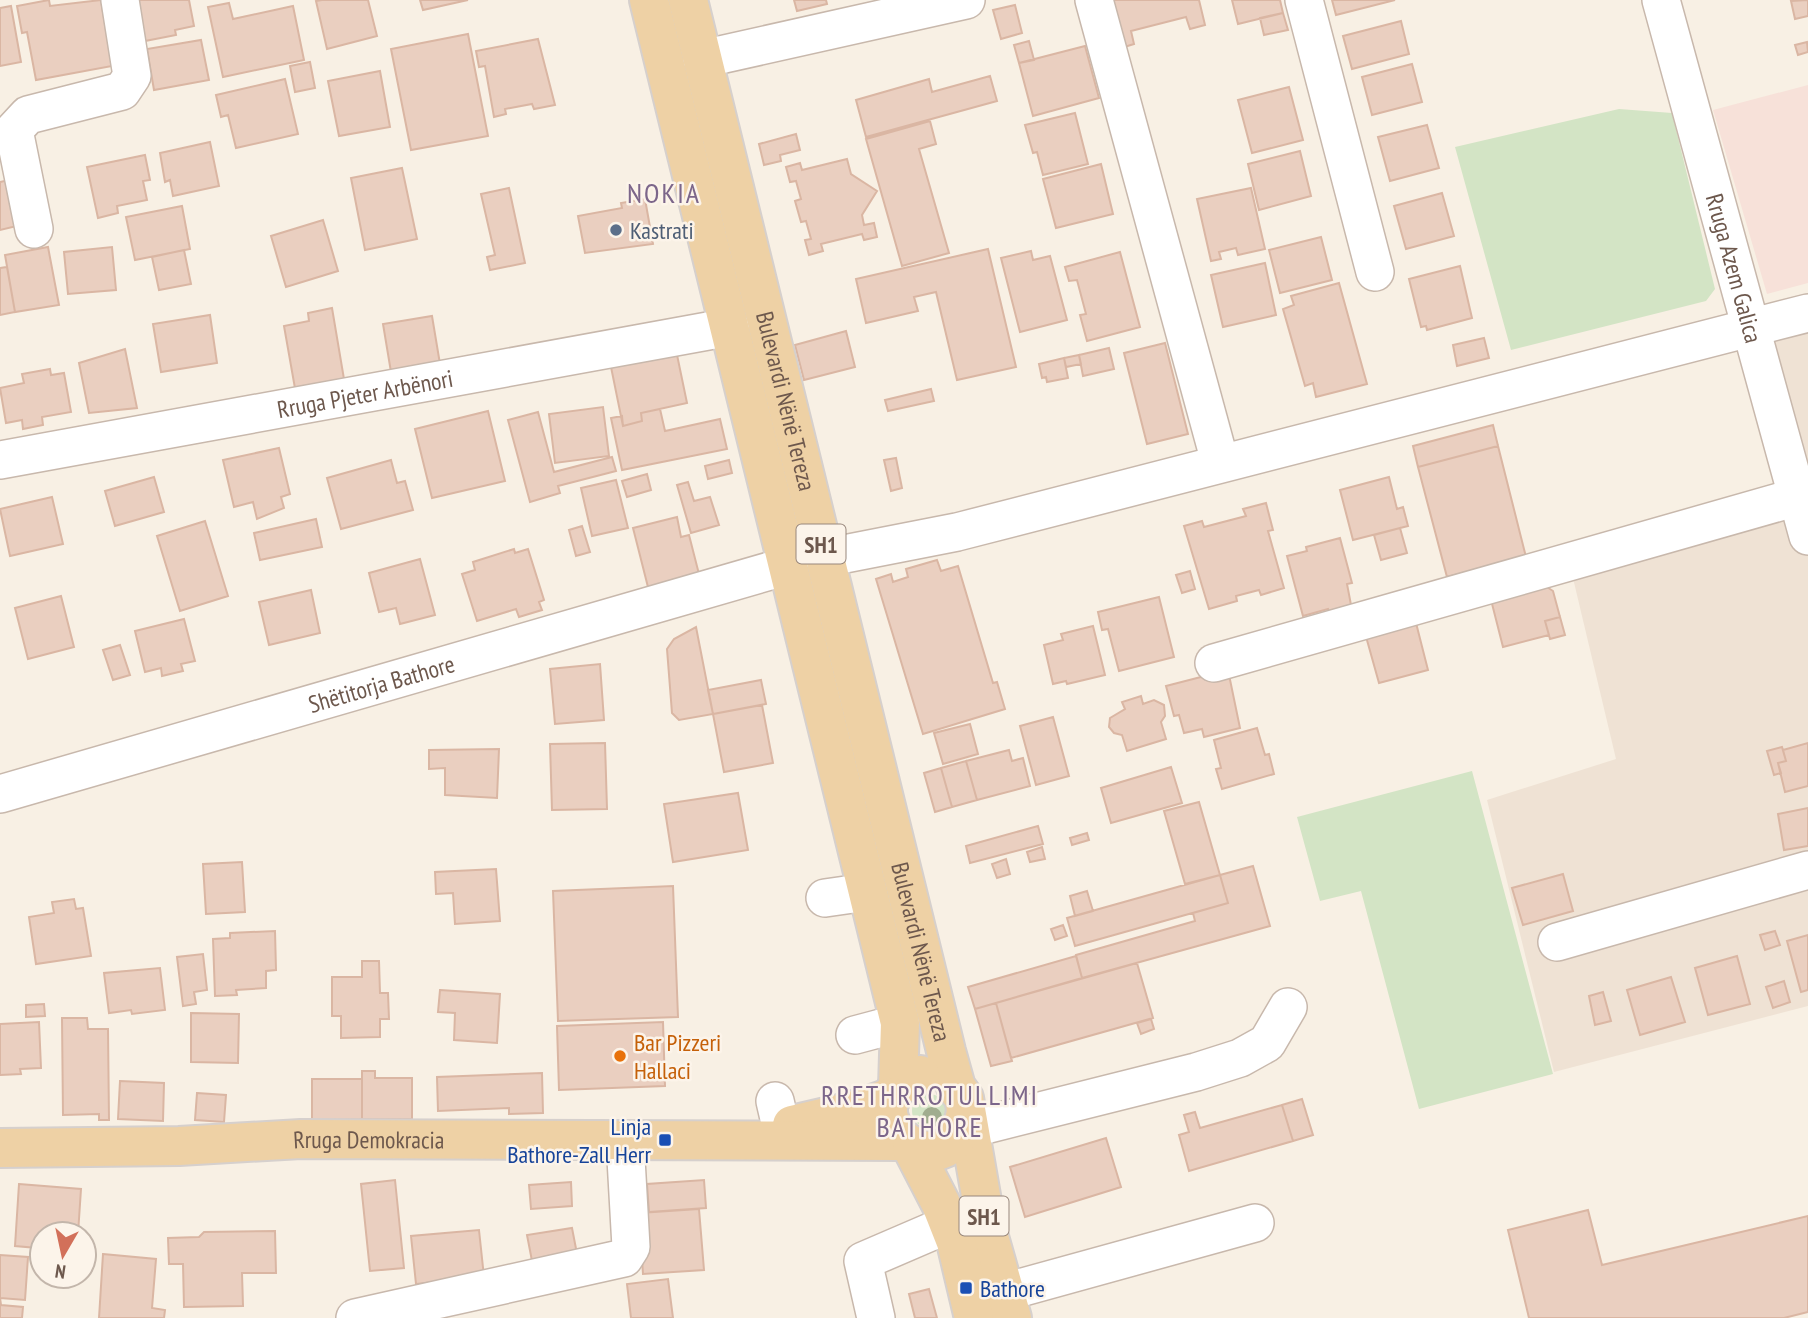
<svg xmlns="http://www.w3.org/2000/svg" width="1808" height="1318" font-family="'PT Sans Narrow',sans-serif">
<rect width="100%" height="100%" fill="#f8f0e4"/>
<path fill="#efe2d4" d="M1808 303V1006L1554 1072 1487 800 1616 759 1572 574 1789 509 1735 320Z"/>
<path fill="#f7e1d9" d="M1808 85V283L1767 294 1713 110Z"/>
<path fill="#d3e4c5" d="M1619 109 1672 113 1715 289 1706 301 1511 350 1455 147Z
M1472 771 1553 1074 1419 1109 1361 891 1320 901 1297 817Z
M912 1111a17 17 0 1 1 34 0a17 17 0 1 1-34 0Z"/>
<path fill="#eacfc0" stroke="#dab6a3" stroke-width="2" d="M49 0 50 6 101 0 112 66 36 80 27 32 22 33 17 6Z
M138 0H189L194 26 175 30 176 35 145 41Z
M322 0H368L377 36 327 49 316 1Z
M420 0H468L423 10Z
M794 0H826L827 4 797 11Z
M1103 0H1199L1205 25 1190 29 1186 17 1131 31 1134 44 1121 48Z
M1232 0H1280L1283 13 1238 24Z
M1332 0H1395L1336 15Z
M1808 0V16L1795 19 1791 1Z
M229 3 233 19 293 6 304 60 223 77 208 7Z
M1015 5 1022 33 1001 39 993 10Z
M11 6 21 62 0 66V8Z
M1283 13 1288 30 1264 35 1260 18Z
M1401 21 1409 54 1352 69 1343 36Z
M468 34 488 136 411 150 391 49Z
M538 39 555 105 534 109 532 104 505 109 506 114 494 117 485 66 479 67 476 51Z
M201 40 209 80 154 90 147 49Z
M1029 41 1034 60 1019 63 1014 45Z
M1807 42 1808 52 1798 55 1795 45Z
M1085 46 1099 98 1033 116 1019 63Z
M310 62 315 88 295 92 290 66Z
M1412 64 1422 102 1372 115 1362 77Z
M380 71 390 127 339 136 328 81Z
M990 76 997 101 866 137 856 100 929 79 932 92Z
M285 79 298 134 236 148 228 115 221 117 216 95Z
M1289 87 1303 140 1252 153 1238 100Z
M1075 113 1088 164 1043 175 1037 152 1033 153 1025 125Z
M930 121 936 144 919 149 949 253 902 266 866 139Z
M1427 125 1439 168 1390 181 1378 137Z
M796 134 800 150 780 155 781 161 764 165 759 144Z
M210 142 219 186 173 196 170 180 165 182 160 153Z
M1300 151 1311 196 1259 210 1248 164Z
M145 155 150 180 143 181 147 200 117 206 118 213 98 218 87 167Z
M847 159 851 174 877 191 862 215 864 225 874 223 877 237 864 240 862 234 821 244 823 251 809 255 805 240 811 239 806 221 801 222 795 201 801 199 796 181 790 182 786 167 800 163 802 170Z
M1101 164 1113 214 1056 228 1043 179Z
M402 168 417 239 365 250 351 178Z
M14 179 25 224 0 230V182Z
M509 188 525 263 490 270 487 257 495 255 481 194Z
M1251 188 1265 249 1238 255 1236 248 1219 252 1221 259 1211 261 1197 199Z
M1442 193 1454 236 1406 249 1394 206Z
M645 199 653 244 585 253 578 216 622 208 621 203Z
M182 206 190 249 135 260 126 217Z
M323 220 338 271 286 287 271 236Z
M1321 237 1332 280 1280 293 1269 250Z
M48 247 59 305 15 312 5 255Z
M112 247 116 290 68 294 64 252Z
M988 249 1016 367 957 380 936 292 914 297 918 311 866 323 856 279Z
M184 250 191 284 159 290 152 257Z
M1031 251 1033 260 1050 256 1067 320 1020 332 1001 258Z
M1120 252 1140 327 1087 341 1080 315 1086 314 1077 280 1069 281 1065 267Z
M1265 263 1276 315 1223 327 1211 275Z
M1460 266 1472 318 1427 330 1426 326 1421 327 1409 279Z
M7 267 15 312 0 315V268Z
M1339 283 1367 384 1316 397 1313 383 1305 386 1283 309 1294 305 1291 296Z
M332 308 345 385 296 394 284 326 309 321 308 313Z
M210 315 217 363 161 372 153 324Z
M432 316 440 364 391 372 383 324Z
M846 331 855 367 804 380 795 345Z
M1484 338 1489 358 1457 366 1453 345Z
M1165 343 1188 434 1147 444 1124 353Z
M1109 348 1114 369 1083 376 1079 355Z
M125 349 137 408 89 413 79 363Z
M676 350 687 403 641 413 642 421 623 426 611 367Z
M1079 355 1081 364 1066 367 1064 358Z
M1064 358 1068 378 1047 382 1046 377 1042 378 1039 364Z
M50 369 51 375 64 373 71 412 42 417 43 425 23 429 22 420 6 423 0 388 24 383 22 374Z
M931 389 934 401 888 411 885 400Z
M603 407 609 456 555 463 549 414Z
M660 409 665 431 720 419 727 449 622 470 611 418 622 416 623 426 642 421 641 413Z
M488 411 505 481 432 498 415 429Z
M538 412 554 472 612 457 616 471 558 486 560 493 530 502 508 420Z
M1493 425 1498 446 1418 467 1413 446Z
M1498 446 1526 557 1447 577 1418 467Z
M279 448 290 494 281 497 284 508 257 519 253 502 234 507 223 460Z
M896 458 902 488 891 491 884 460Z
M391 460 397 483 405 481 413 510 341 529 327 478Z
M729 460 732 473 708 479 705 466Z
M647 474 651 490 627 497 622 481Z
M154 477 164 512 115 526 105 491Z
M1389 477 1397 509 1403 507 1408 526 1353 540 1340 490Z
M616 480 628 528 592 536 581 488Z
M688 482 694 501 710 497 719 525 691 533 677 485Z
M52 497 63 544 10 556 0 509Z
M1266 503 1273 530 1268 531 1284 588 1261 595 1259 590 1236 596 1237 601 1209 609 1184 526 1202 521 1204 527 1246 516 1243 509Z
M677 517 681 537 689 535 700 578 649 591 633 528Z
M316 519 322 547 260 560 254 533Z
M205 521 228 596 180 611 157 536Z
M582 526 590 552 576 556 569 530Z
M1400 528 1407 553 1381 560 1374 535Z
M1340 538 1352 583 1347 584 1352 610 1330 615 1328 609 1303 616 1287 556 1307 551 1306 547Z
M514 549 515 553 528 549 544 600 539 602 542 610 519 617 516 609 477 621 462 574 475 570 473 562Z
M420 559 435 615 400 624 396 608 379 612 369 573Z
M937 560 941 571 958 566 993 683 997 682 1005 709 923 734 876 579 891 574 893 582 908 577 906 569Z
M1190 571 1195 589 1182 593 1176 575Z
M1547 587 1553 591 1560 617 1545 621 1549 635 1503 647 1489 592Z
M311 590 320 633 269 645 259 602Z
M61 596 74 647 28 659 15 608Z
M1159 597 1174 657 1119 671 1108 629 1102 630 1098 612Z
M1560 617 1565 635 1550 639 1545 621Z
M184 619 195 661 181 664 183 671 162 676 161 668 145 672 135 631Z
M1415 619 1428 670 1379 683 1365 633Z
M1093 626 1105 675 1067 684 1066 681 1053 684 1044 645 1063 640 1061 634Z
M696 627 713 714 679 720 672 713 667 649 674 639Z
M120 645 130 675 113 680 103 650Z
M600 664 604 720 555 724 550 669Z
M1228 670 1240 728 1204 737 1202 729 1184 733 1179 715 1174 716 1166 686Z
M761 680 766 704 713 714 708 690Z
M1141 696 1143 704 1154 700 1164 705 1165 716 1161 722 1166 739 1127 751 1122 735 1114 733 1109 727 1110 718 1125 709 1122 702Z
M762 705 773 763 724 772 713 714Z
M1053 717 1069 776 1036 785 1020 726Z
M970 724 978 754 943 764 934 733Z
M1257 728 1265 755 1269 754 1274 774 1222 789 1216 769 1221 768 1214 740Z
M605 743 607 809 552 810 550 744Z
M1808 743V786L1785 792 1778 763 1786 761 1783 750Z
M1782 747 1786 761 1778 763 1781 773 1774 775 1767 751Z
M499 749 497 798 445 795V768L429 769V750Z
M1009 750 1012 761 1023 758 1030 786 977 800 966 761Z
M966 761 977 800 952 807 941 768Z
M1171 767 1182 803 1111 823 1101 788Z
M941 768 952 807 935 812 924 773Z
M738 793 748 850 673 862 664 804Z
M1199 802 1220 875 1185 884 1164 811Z
M1808 808V846L1784 850 1778 814Z
M1038 826 1043 844 970 863 966 846Z
M1087 833 1089 840 1072 845 1070 838Z
M1042 847 1045 859 1030 862 1027 852Z
M1006 859 1010 874 997 878 992 864Z
M242 862 245 912 206 914 203 864Z
M1253 866 1270 926 1082 978 1076 955 1195 921 1193 913 1228 903 1220 875Z
M496 869 500 921 455 924 453 893 436 894 435 872Z
M1563 874 1573 911 1523 925 1512 888Z
M1220 875 1228 903 1075 946 1067 918Z
M673 886 678 1017 558 1021 553 891Z
M1087 891 1093 911 1075 916 1070 896Z
M74 899 76 909 83 908 91 956 36 964 29 917 54 913 52 902Z
M1063 925 1067 936 1055 940 1051 929Z
M275 931 276 970 266 971V988L236 990 237 995 215 996 213 939 230 938V933Z
M1775 931 1780 945 1765 950 1760 935Z
M1808 935V990L1801 992 1787 941Z
M203 954 207 990 194 992 196 1004 183 1006 177 957Z
M1076 956 1082 978 975 1009 968 987Z
M1737 956 1750 1004 1708 1015 1695 968Z
M362 961H379L380 993H388L389 1019H380V1037L341 1038V1016H332V977H362Z
M1137 963 1153 1018 1011 1058 996 1003Z
M160 968 165 1010 132 1014 131 1010 109 1013 104 973Z
M1671 977 1685 1022 1640 1035 1627 990Z
M1784 981 1790 1002 1773 1008 1766 987Z
M440 990 500 994 497 1043 454 1040 455 1013 438 1012Z
M1603 992 1611 1021 1595 1025 1589 996Z
M996 1003 1012 1061 991 1066 975 1009Z
M44 1004 45 1016 26 1017V1005Z
M191 1013 239 1014 238 1063 191 1062Z
M62 1018H87L88 1029H108L109 1120H99V1114L63 1115Z
M1151 1019 1154 1029 1141 1034 1137 1023Z
M39 1022 41 1068 20 1069 21 1074 0 1075V1024Z
M663 1022 665 1086 559 1090 557 1026Z
M362 1071H375V1078H412V1119H362Z
M542 1073 543 1113 509 1114V1108L438 1111 437 1077Z
M312 1079H362V1119L312 1120Z
M120 1081 164 1083 163 1121 118 1119Z
M197 1093 226 1095 224 1122 195 1120Z
M1302 1099 1313 1135 1293 1141 1282 1105Z
M1282 1105 1293 1141 1189 1171 1179 1135 1189 1132 1184 1115 1195 1112 1200 1128Z
M1106 1138 1121 1187 1025 1217 1010 1167Z
M395 1180 404 1268 370 1271 361 1184Z
M704 1180 706 1208 649 1212 647 1184Z
M571 1182 572 1206 531 1209 529 1185Z
M19 1184 81 1189 78 1234H42V1262L37 1261V1248L15 1246Z
M699 1209 704 1270 643 1274 639 1213Z
M1588 1210 1602 1265 1808 1216V1312L1784 1318H1529L1508 1230Z
M572 1228 578 1259 533 1266 527 1235Z
M479 1230 484 1277 416 1284 411 1236Z
M275 1231 276 1273H242L243 1306 184 1307 183 1264H169L168 1238 199 1237 204 1232Z
M103 1254 156 1259 152 1308 165 1310 164 1318H99Z
M0 1255 28 1257 25 1300 0 1298Z
M668 1279 673 1318H631L627 1284Z
M929 1289 937 1318H915L909 1294Z
M0 1298 1 1305 23 1307 22 1318H0Z"/>
<g fill="none" stroke-linecap="round" stroke-linejoin="round">
<g stroke="#c8b8ac" stroke-width="40">
<g id="minor">
<path d="M1094 0 1220 462"/>
<path d="M1304 0 1375 272"/>
<path id="s1" d="M1661 0 1808 536"/>
<path d="M702 59 966 0"/>
<path d="M34 229 14 130 28 115 122 91 132 76 120 0"/>
<path id="s2" d="M0 460 730 327"/>
<path d="M824 558 957 532 1808 313"/>
<path d="M1214 663 1797 497"/>
<path id="s3" d="M0 794 787 566"/>
<path d="M825 898 867 892"/>
<path d="M1557 942 1808 870"/>
<path d="M855 1035 900 1023"/>
<path d="M775 1101 781 1127"/>
<path d="M969 1129 1196 1072 1240 1058 1267 1043 1288 1007"/>
<path d="M1005 1292 1255 1223"/>
<path d="M355 1318 624 1258 631 1247 625 1141"/>
<path d="M876 1318 863 1261 949 1224"/>
</g>
</g>
<g stroke="#d6d0cd" stroke-width="42">
<g id="major">
<path d="M649 0 900 1023 898 1087"/>
<path id="s4" d="M688 0 946 1051 956 1087 964 1098 987 1230 1012 1318"/>
<path d="M920 1075C832 1107 951 1206 966 1111"/>
<path d="M792 1125 852 1111 892 1097"/>
<path id="s5" d="M0 1148 179 1146 301 1139 902 1141"/>
<path d="M912 1148 941 1204 956 1242 974 1318"/>
</g>
</g>
<use href="#minor" stroke="#fff" stroke-width="37"/>
<use href="#major" stroke="#eed1a5" stroke-width="38"/>
</g>
<circle fill="#a1ad8f" cx="932" cy="1117" r="10"/>
<circle fill="#5c6f8a" stroke="#fcf4ea" stroke-width="2.5" cx="616" cy="230" r="7"/>
<circle fill="#e8710a" stroke="#fcf4ea" stroke-width="2.5" cx="620" cy="1056" r="7"/>
<g fill="#1a4fb4" stroke="#fcf4ea" stroke-width="2.5">
<rect x="658" y="1133" width="14" height="14" rx="3.5"/>
<rect x="959" y="1281" width="14" height="14" rx="3.5"/>
</g>
<g text-anchor="middle" dominant-baseline="central" stroke-width="5" stroke-linejoin="round" paint-order="stroke">
<g fill="#fcf4ea" stroke="#98877c" stroke-width="2">
<rect x="796.5" y="524.5" width="49" height="39" rx="5"/>
<rect x="959.5" y="1196.5" width="49" height="39" rx="5"/>
</g>
<g font-size="23" font-weight="bold" fill="#6d584d">
<text x="821" y="544">SH1</text>
<text x="984" y="1216">SH1</text>
</g>
<g font-size="24" fill="#4e5e75" stroke="#fcf4ea" text-anchor="start">
<text x="630" y="230">Kastrati</text>
</g>
<g font-size="24" fill="#6d584d" stroke="#fcf4ea">
<text stroke="none"><textPath href="#s1" startOffset="278">Rruga Azem Galica</textPath></text>
<text stroke="none"><textPath href="#s2" startOffset="371">Rruga Pjeter Arbënori</textPath></text>
<text stroke="none"><textPath href="#s4" startOffset="413">Bulevardi Nënë Tereza</textPath></text>
<text stroke="none"><textPath href="#s3" startOffset="397">Shëtitorja Bathore</textPath></text>
<text stroke="none"><textPath href="#s4" startOffset="980">Bulevardi Nënë Tereza</textPath></text>
<text stroke="none"><textPath href="#s5" startOffset="369">Rruga Demokracia</textPath></text>
</g>
<g font-size="24" fill="#c56008" stroke="#fcf4ea" text-anchor="start">
<text x="634" y="1042">Bar Pizzeri<tspan x="634" dy="28">Hallaci</tspan></text>
</g>
<g font-size="24" fill="#164399" stroke="#fcf4ea" text-anchor="end">
<text x="651" y="1126">Linja<tspan x="651" dy="28">Bathore-Zall Herr</tspan></text>
<text x="980" y="1288" text-anchor="start">Bathore</text>
</g>
<g font-size="28" letter-spacing="2" fill="#7c668a" stroke="#fcf4ea">
<text x="664" y="192">NOKIA</text>
<text x="930" y="1094">RRETHRROTULLIMI<tspan x="930" dy="32">BATHORE</tspan></text>
</g>
</g>
<g transform="translate(63 1255) rotate(189)"><circle r="33" fill="#fcf4ea" stroke="#c3b6ab" stroke-width="2"/>
<path d="M0-5L12 26L0 18L-12 26Z" fill="#d2705a"/>
<text y="-10" font-size="19" font-weight="bold" text-anchor="middle" fill="#6d584d">N</text>
</g>
</svg>
